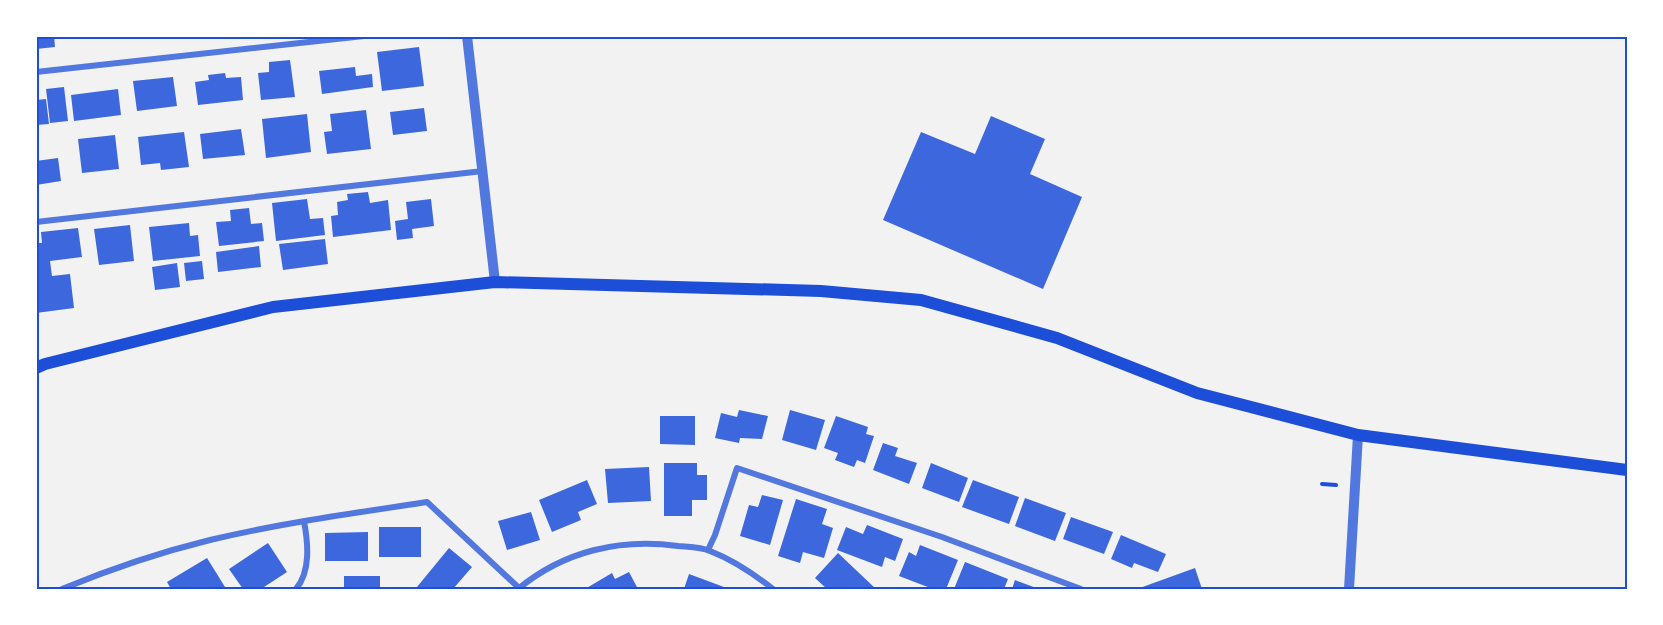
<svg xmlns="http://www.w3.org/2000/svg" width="1663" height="625" font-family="'Times New Roman',serif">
<rect width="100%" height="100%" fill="#f2f2f2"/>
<path fill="#3d67dc" d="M36 36H54L55 47 36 49Z
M419 47 424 86 382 91 377 52Z
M290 60 295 97 261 100 258 73 269 72V62Z
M355 67 356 76 372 74 373 87 322 94 319 71Z
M225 73 226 78 241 77 243 100 198 105 195 82 209 80 208 75Z
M173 77 177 106 137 111 133 81Z
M64 87 68 121 50 123 46 89Z
M118 89 121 115 74 121 71 95Z
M46 99 49 124 36 125V100Z
M424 108 427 131 393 135 390 112Z
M366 110 371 149 327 154 324 132 332 131 330 114Z
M307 114 311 152 266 158 262 119Z
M991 116 1045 139 1030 174 1082 197 1043 289 883 220 921 132 975 154Z
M241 129 245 155 203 159 200 134Z
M184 132 189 167 161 170 160 163 141 165 138 137Z
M115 135 119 169 82 173 78 139Z
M58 158 61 181 36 185V161Z
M368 192 370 203 388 200 391 230 333 237 331 216 338 215 337 202 348 200 347 194Z
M307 199 310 219 323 218 325 235 276 241 272 203Z
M431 199 434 226 412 229 413 238 397 240 395 221 408 219 406 202Z
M249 208 251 224 262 223 264 241 219 246 216 222 231 221 230 210Z
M189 223 190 236 198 235 200 256 153 261 149 227Z
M130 225 134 261 99 265 94 229Z
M78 228 82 257 50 261 52 276 70 274 74 308 36 313V243H42L41 232Z
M325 239 328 264 283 270 279 244Z
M259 246 261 267 218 272 216 252Z
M202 261 204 279 186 281 184 263Z
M177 263 180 287 155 290 152 267Z
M739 410 768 416 762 439 740 438 739 443 715 438 721 413 737 417Z
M790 410 825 420 816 450 782 440Z
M660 416H695V445L660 444Z
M836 416 868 427 866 434 874 436 865 463 857 460 854 467 835 460 838 453 824 448Z
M883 443 898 448 895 456 917 463 909 484 873 470Z
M664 463H697V475H707V500H692V516H664Z
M931 463 968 478 959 502 922 488Z
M649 467 651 501 608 503 605 469Z
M587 480 597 504 578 512 581 520 552 532 539 500Z
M973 480 1019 497 1009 524 962 507Z
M762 495 783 500 770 545 740 536 749 505 758 507Z
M1025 498 1066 513 1055 541 1015 526Z
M796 499 827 509 822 524 833 528 824 558 803 552 800 563 778 556Z
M531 512 540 540 507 550 498 521Z
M1071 517 1113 532 1104 554 1063 539Z
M867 525 903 539 895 561 885 557 882 567 837 550 846 527 863 534Z
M379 527H421V557H379Z
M368 532V561H325V533Z
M1121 535 1166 554 1158 572 1134 563 1132 568 1111 559Z
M268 543 287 572 261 589H243L229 569Z
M920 545 958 560 946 589H933L899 576 909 552 916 556Z
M449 548 472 567 453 589H420L417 587Z
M838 553 876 589H827L815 578Z
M207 558 225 587 222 589H171L167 582Z
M965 562 1008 579 1004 589H954Z
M1195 568 1202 589H1137Z
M629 572 638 589H585L612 573 615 579Z
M689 574 724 587 723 589H684Z
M344 576H380V589H344Z
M1015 580 1039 589H1012Z"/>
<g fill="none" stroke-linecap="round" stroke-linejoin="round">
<path stroke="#1d4ed8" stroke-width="4" d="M1322 484 1336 485"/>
<path stroke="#5277de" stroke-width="6" d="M36 72 364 36
M36 222 483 171
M708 550 715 535 737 468 942 537 1081 589
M62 589C108 570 161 552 210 540 281 523 354 513 427 502L519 588
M296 589C311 571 308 543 304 521
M518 589C564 551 620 538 678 546 688 547 701 547 710 551 733 560 754 574 773 589"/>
<path stroke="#5277de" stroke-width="10" d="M467 36 495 282
M1349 589 1358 435"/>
<path stroke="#1d4ed8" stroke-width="12" d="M36 368 45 364 273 307 495 282 821 291 921 300 1057 338 1197 393 1358 435 1627 470"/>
</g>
<rect width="1663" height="625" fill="none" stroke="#ffffff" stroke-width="75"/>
<rect x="38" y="38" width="1588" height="550" fill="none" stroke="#1d4ed8" stroke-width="2"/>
</svg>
